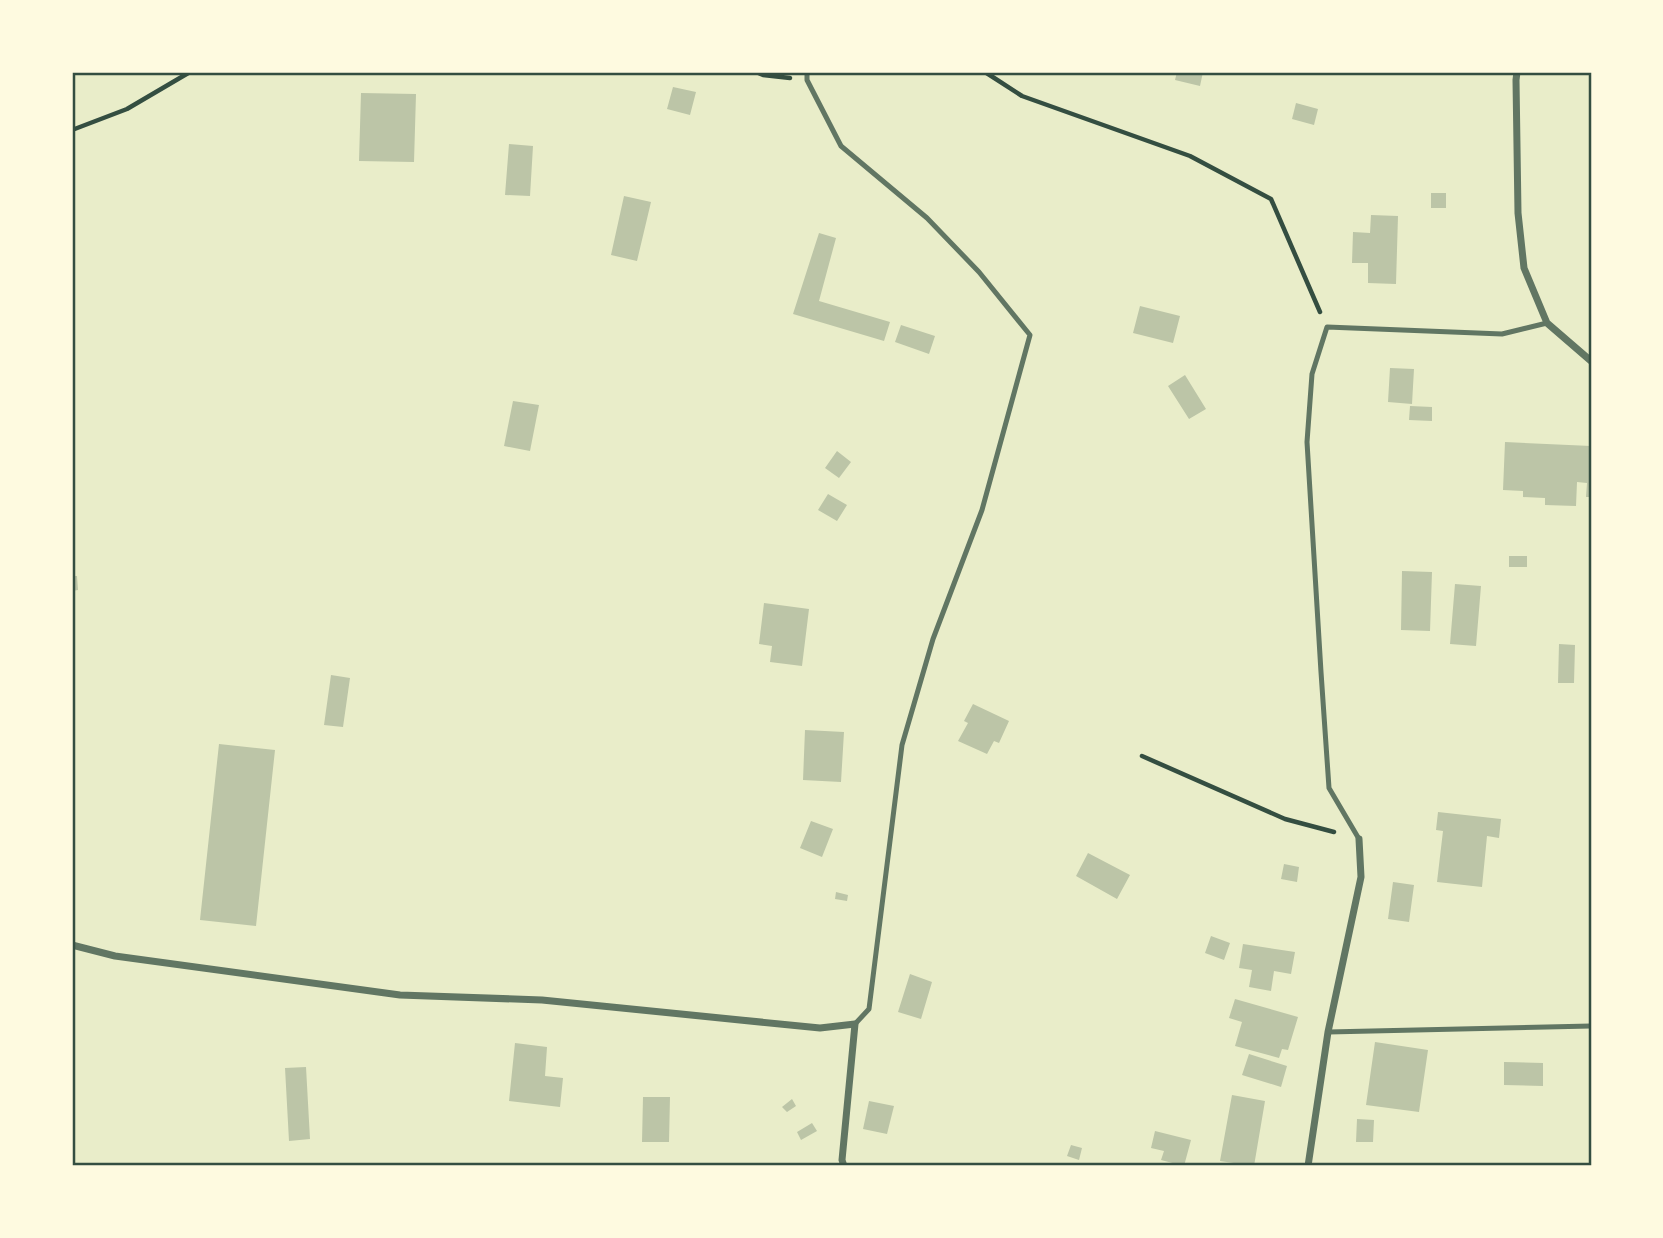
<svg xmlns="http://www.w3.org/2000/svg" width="1663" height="1238" font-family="'PT Sans',sans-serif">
<rect width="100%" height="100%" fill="#e9edc9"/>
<path fill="#bcc5a7" d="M1177 72H1203L1200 86 1175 80Z
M673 87 696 92 690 115 667 109Z
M361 93 416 94 414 162 359 161Z
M1296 103 1318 109 1314 125 1292 119Z
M509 144 533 146 530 196 505 195Z
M1431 193H1446V208H1431Z
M624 196 651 202 637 261 611 255Z
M1371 215 1398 216 1396 284 1368 283V263H1352L1353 232 1370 233Z
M819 233 836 238 819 301 890 322 884 341 793 314Z
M1140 306 1180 316 1173 343 1133 333Z
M901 325 935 336 929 354 895 342Z
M1390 368 1414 369 1412 404 1388 402Z
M1185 375 1206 409 1189 419 1168 386Z
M513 401 539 405 530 451 504 446Z
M1410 406 1432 407V421L1409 420Z
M1505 442 1591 446V497H1586L1587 483 1577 482 1576 506 1545 505V498L1523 497V491L1503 490Z
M837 451 851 462 839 478 825 468Z
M828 494 847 505 837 521 818 510Z
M1509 556H1527V567H1509Z
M1402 571 1432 572 1430 631 1401 630Z
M72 576H77L78 590 72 591Z
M1455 584 1481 586 1476 646 1450 644Z
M764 603 809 609 802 666 770 662 772 646 759 644Z
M1559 644 1575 645 1574 683H1558Z
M331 675 350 678 343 727 324 725Z
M973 704 1009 721 999 743 994 741 987 754 958 741 968 723 964 721Z
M805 730 844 732 841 782 803 780Z
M219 744 275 750 256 926 200 920Z
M1438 812 1501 819 1499 838 1487 836 1482 887 1437 882 1443 831 1436 830Z
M811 821 833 829 822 857 800 848Z
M1088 853 1130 875 1117 899 1076 876Z
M1284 864 1299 867 1297 882 1281 879Z
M1393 882 1414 885 1409 922 1388 919Z
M836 892 848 895 847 901 835 899Z
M1211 936 1230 943 1224 960 1205 953Z
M1243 944 1295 952 1291 974 1274 971 1271 991 1249 987 1252 970 1239 968Z
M910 974 932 982 921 1019 898 1012Z
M1235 999 1298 1017 1288 1050 1282 1049 1279 1058 1235 1046 1242 1022 1229 1018Z
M1375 1042 1428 1050 1419 1112 1366 1105Z
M515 1043 547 1047 545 1076 563 1078 560 1107 509 1101Z
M1249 1054 1287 1066 1281 1087 1242 1075Z
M1504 1062 1543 1063V1086L1504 1085Z
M306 1067 310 1139 289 1141 285 1068Z
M1232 1095 1265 1101 1254 1166 1220 1161Z
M643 1097H670L669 1142H642Z
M792 1099 796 1106 787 1112 782 1107Z
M869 1101 894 1106 887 1134 863 1129Z
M1357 1119 1374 1120 1373 1142H1356Z
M812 1123 817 1131 801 1140 797 1132Z
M1155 1131 1191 1140 1184 1166 1161 1160 1164 1151 1151 1148Z
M1071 1145 1082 1148 1079 1160 1067 1156Z"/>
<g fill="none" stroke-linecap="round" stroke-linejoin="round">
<path stroke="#344e41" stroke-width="4.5" d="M756 72 763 75 790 78
M985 72 1022 96 1190 156 1271 199 1320 312
M72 130 127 109 190 72
M1142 756 1285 819 1334 832"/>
<path stroke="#617663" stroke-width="5" d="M807 72V80L841 146 927 218 979 272 1030 335 982 510 933 639 902 745 869 1009 855 1024
M1359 839 1329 788 1321 672 1307 442 1312 374 1327 327 1502 334 1547 323
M1328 1032 1591 1026"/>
<path stroke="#617663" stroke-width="7" d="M1517 72 1516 80 1518 213 1524 268 1547 323 1591 361
M72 945 115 956 400 995 542 1000 820 1028 855 1024 842 1160 844 1166
M1308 1166 1328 1032 1361 877 1359 839"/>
</g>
<rect width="1663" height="1238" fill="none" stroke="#fefae0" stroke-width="147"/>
<rect x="74" y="74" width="1516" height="1090" fill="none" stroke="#344e41" stroke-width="2.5"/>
</svg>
